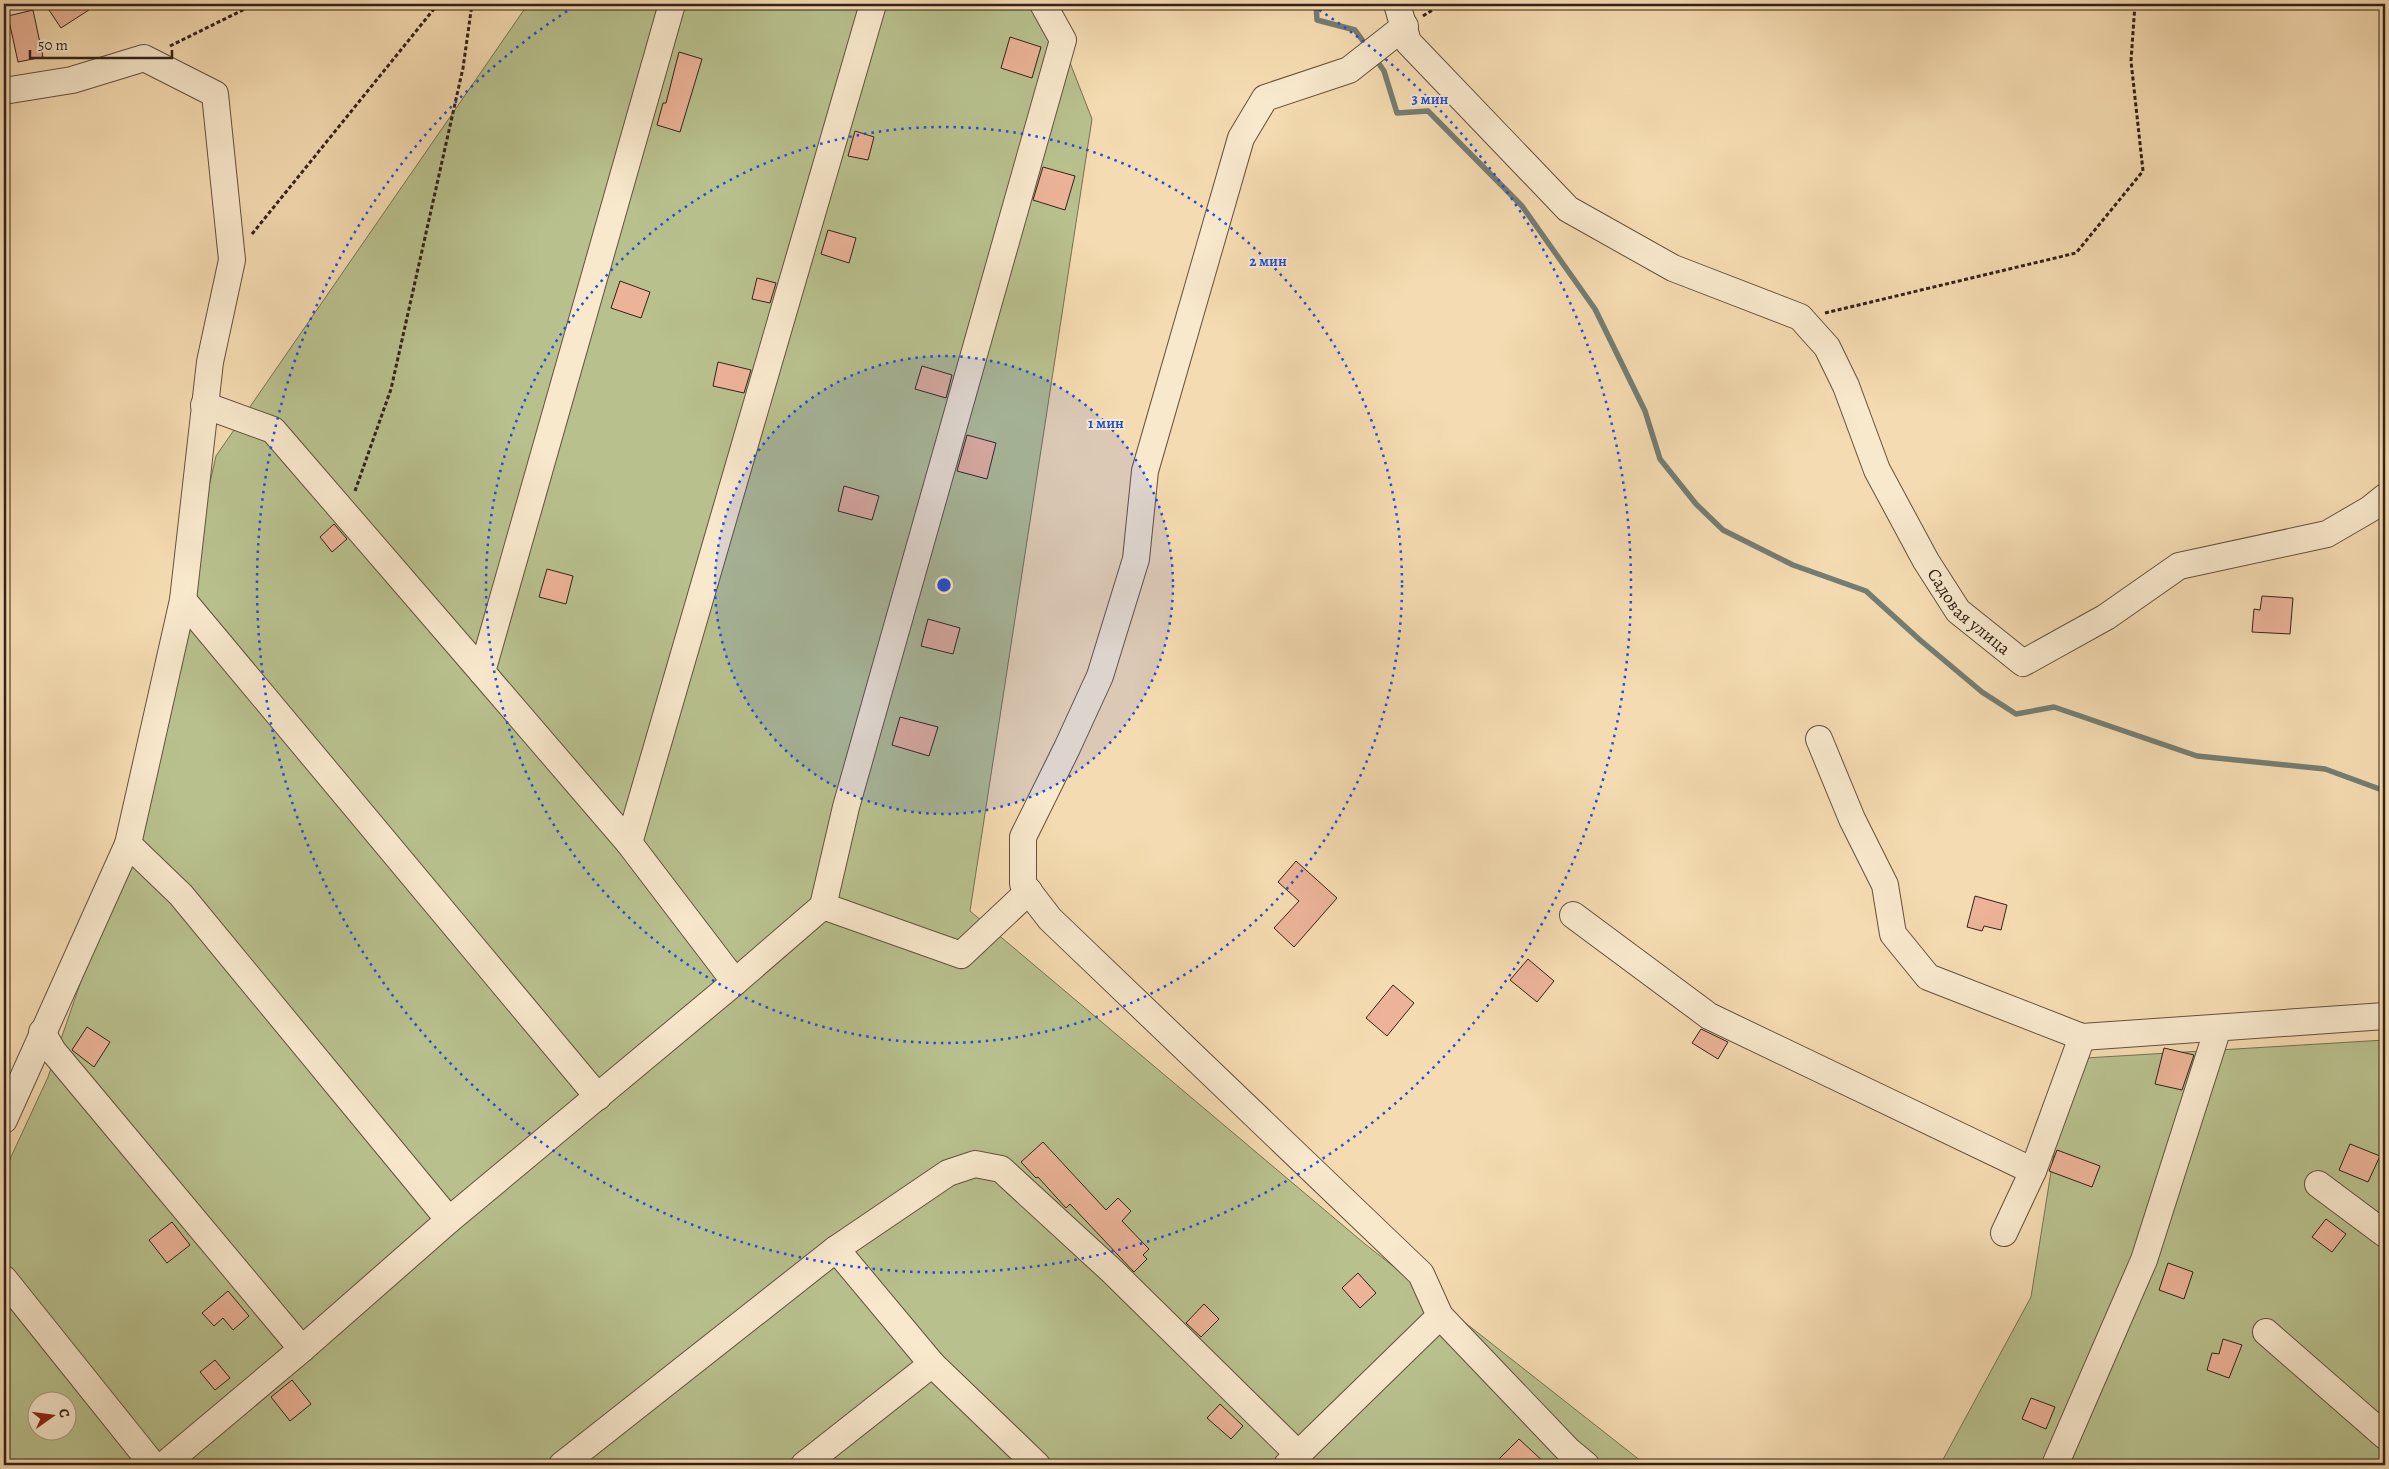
<svg xmlns="http://www.w3.org/2000/svg" width="2389" height="1469" font-family="Alegreya,serif">
<rect width="100%" height="100%" fill="#f5dbb1"/>
<filter id="stains"><feTurbulence type="fractalNoise" baseFrequency=".004" numOctaves="4"/><feColorMatrix values="0 0 0 0 .2 0 0 0 0 .09 0 0 0 0 .02 0 0 0 .5 -.17"/></filter>
<radialGradient id="worn" r=".72"><stop offset=".6" stop-color="#630" stop-opacity="0"/><stop offset="1" stop-color="#630" stop-opacity=".3"/></radialGradient>
<path fill="#b8c18e" stroke="#767153" fill-rule="evenodd" d="M528 4H1047L1092 119 970 911 1365 1244 1646 1465H4V1172L48 1077 128 844 216 456ZM38 1402H68V1432H38Z
M2385 1040V1465H1940L2031 1297 2069 1059Z"/>
<g fill="none" stroke-linecap="round" stroke-linejoin="round">
<path stroke="#737d74" stroke-width="5.5" d="M1316 4 1317 20 1355 30 1368 48
M1375 58 1384 71 1397 113 1428 111 1522 206 1595 309 1645 411 1660 459 1696 504 1723 530 1793 565 1866 591 1920 640 1982 692 2016 714 2054 707 2197 756 2325 769 2385 791"/>
</g>
<path fill="#ecb398" stroke="#332118" d="M45 4H98L61 28Z
M33 10 43 57 18 62 8 16Z
M1010 37 1041 47 1032 78 1001 68Z
M679 52 702 59 680 132 657 125 663 103H666Z
M855 131 874 137 868 160 848 156Z
M1043 167 1075 176 1065 210 1033 200Z
M828 230 856 238 849 263 821 254Z
M757 278 776 283 770 303 752 299Z
M620 281 650 292 641 318 611 308Z
M718 362 751 370 744 393 713 386Z
M922 366 952 375 946 398 915 389Z
M967 435 996 443 987 479 957 471Z
M844 486 879 496 872 520 838 511Z
M334 524 347 539 332 552 320 537Z
M547 569 573 576 566 604 539 597Z
M2262 596 2293 598 2290 634 2252 632 2254 609 2260 610Z
M928 619 960 628 953 654 921 646Z
M900 717 938 727 929 756 892 745Z
M1296 861 1337 898 1294 947 1274 928 1299 901 1278 882Z
M1975 896 2007 905 2001 930 1984 926 1982 931 1967 927Z
M1528 959 1554 981 1537 1002 1510 980Z
M1393 985 1414 1003 1387 1036 1366 1018Z
M87 1027 110 1042 94 1067 72 1050Z
M1701 1029 1728 1042 1718 1059 1692 1043Z
M2164 1048 2194 1055 2182 1090 2155 1084Z
M1043 1142 1106 1210 1118 1198 1131 1211 1122 1221 1149 1249 1143 1255 1147 1259 1134 1272 1070 1204 1066 1208 1038 1177 1036 1178 1021 1162Z
M2350 1144 2380 1156 2368 1182 2339 1170Z
M2057 1150 2100 1166 2092 1187 2049 1171Z
M2326 1219 2346 1234 2332 1252 2312 1237Z
M172 1222 190 1245 167 1263 149 1240Z
M2168 1263 2193 1272 2184 1299 2159 1290Z
M1358 1273 1376 1293 1360 1308 1342 1288Z
M228 1291 249 1316 233 1330 223 1318 214 1326 202 1313Z
M1204 1304 1219 1319 1201 1337 1186 1323Z
M2223 1339 2242 1345 2229 1378 2207 1370 2212 1353 2219 1354Z
M215 1360 230 1378 215 1390 200 1372Z
M292 1380 311 1404 290 1421 271 1397Z
M2031 1398 2055 1407 2046 1429 2022 1419Z
M1220 1404 1243 1426 1231 1439 1207 1418Z
M1519 1439 1547 1465H1493Z"/>
<g fill="none" stroke-linecap="round" stroke-linejoin="round">
<g stroke="#64503e" stroke-width="28">
<g id="minor">
<path d="M672 4 482 672 629 843 873 4"/>
<path id="s1" d="M1397 4 1408 42 1568 209 1673 268 1800 317 1827 347 1846 386 1877 470 1926 561 1958 611 2023 663 2106 617 2179 566 2327 534 2370 509 2385 497"/>
<path d="M1405 26 1349 70 1265 98 1241 138 1145 471 1136 559 1100 676 1067 748 1023 837V884L1050 919 1421 1274 1440 1316 1568 1450 1586 1465"/>
<path d="M4 91 72 80 144 58 215 94 232 260 210 362 183 600 128 844 4 1120"/>
<path d="M204 405 273 430 482 672"/>
<path d="M183 600 598 1097"/>
<path d="M1819 739 1852 819 1885 885 1893 934 1928 977 2082 1037 2385 1016"/>
<path d="M629 843 735 982"/>
<path d="M128 844 181 895 449 1220"/>
<path d="M823 906 961 955 1029 891"/>
<path d="M1573 915 1709 1016 2033 1171"/>
<path d="M42 1032 53 1051 302 1349"/>
<path d="M2318 1184 2385 1234"/>
<path d="M2004 1233 2033 1171 2082 1037"/>
<path d="M836 1249 932 1364 1037 1465"/>
<path d="M4 1279 153 1465"/>
<path d="M2266 1332 2385 1436"/>
<path d="M164 1465 302 1349 449 1220 735 982 823 906 846 807 1063 40 1043 4"/>
<path d="M562 1465 836 1249 948 1173 975 1164 1001 1169 1112 1271 1298 1454"/>
<path d="M804 1465 932 1364"/>
<path d="M1287 1465 1440 1316"/>
<path d="M2055 1465 2144 1260 2218 1028"/>
</g>
</g>
<path stroke="#332118" stroke-width="3" stroke-dasharray="4 2.5" stroke-linecap="butt" d="M1423 16 1434 9 1439 4
M170 46 255 4
M252 234 438 4
M1825 313 2076 253 2143 171 2131 61 2135 4
M355 491 391 389 463 68 472 4"/>
<use href="#minor" stroke="#f8e8cc" stroke-width="26"/>
</g>
<circle cx="944" cy="585" r="229" fill="#1d4ed8" fill-opacity=".12"/>
<g fill="none" stroke="#1d4ed8" stroke-width="2.5" stroke-dasharray="2.5 5">
<circle cx="944" cy="585" r="229"/>
<circle cx="944" cy="585" r="458"/>
<path d="M1313 6A687 687 0 1 1 575 6"/>
</g>
<g text-anchor="middle" dominant-baseline="central" stroke-width="4" stroke-linejoin="round" paint-order="stroke">
<g font-size="18" fill="#332118" stroke="#f8e8cc">
<text stroke="none"><textPath href="#s1" startOffset="871">Садовая улица</textPath></text>
</g>
</g>
<circle cx="944" cy="585" r="8" fill="#1d4ed8" stroke="#f8e8cc" stroke-width="2.5"/>
<g font-size="15" text-anchor="middle" font-weight="bold" fill="#1d4ed8" stroke="#f8e8cc" stroke-width="4" stroke-linejoin="round" paint-order="stroke">
<text x="1430" y="104">3 мин</text>
<text x="1268" y="266">2 мин</text>
<text x="1106" y="428">1 мин</text>
</g>
<rect width="2389" height="1469" fill="none" stroke="#f5dbb1" stroke-width="20"/>
<rect x="5" y="5" width="2379" height="1459" fill="none" stroke="#332118" stroke-width="2.5"/>
<rect x="10" y="10" width="2369" height="1449" fill="none" stroke="#332118"/>
<g transform="translate(52 1416) rotate(76)"><circle r="24" fill="#f8e8cc" stroke="#a99884"/>
<path d="M0-4L9 19L0 12L-9 19Z" fill="#8f2418"/>
<text y="-8" font-size="14" font-weight="bold" text-anchor="middle" fill="#332118">С</text>
</g>
<path d="M30 50v8h142v-8" fill="none" stroke="#332118" stroke-width="2.5"/>
<text x="38" y="50" font-size="15" fill="#332118" stroke="#f8e8cc" stroke-width="4" paint-order="stroke">50 m</text>
<rect width="100%" height="100%" filter="url(#stains)"/>
<rect width="100%" height="100%" fill="url(#worn)"/>
</svg>
